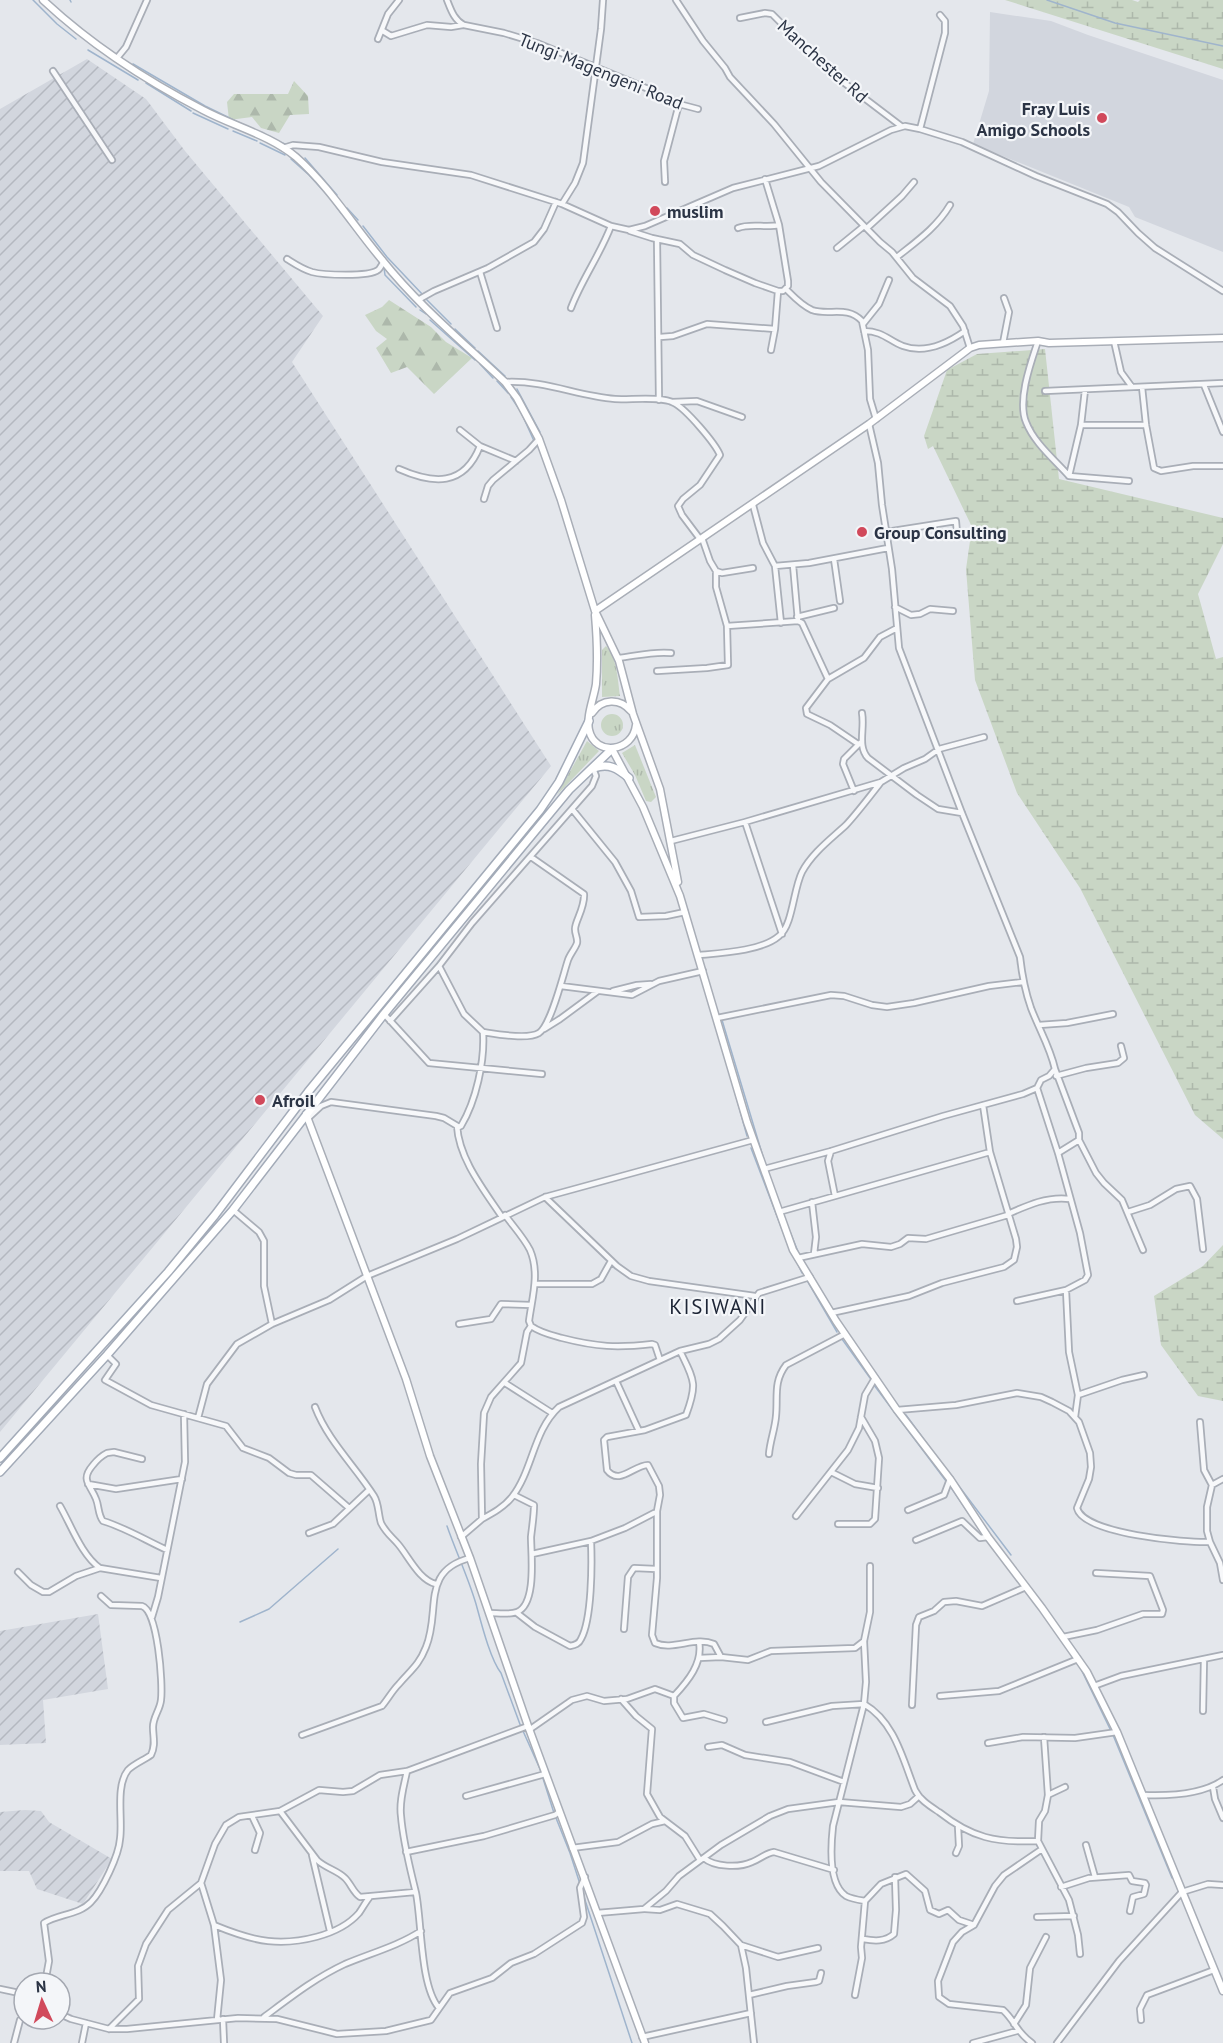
<svg xmlns="http://www.w3.org/2000/svg" width="1223" height="2043" font-family="'PT Sans',sans-serif">
<defs>
<pattern id="industrial-furrows" width="10" height="10" patternUnits="userSpaceOnUse" patternTransform="scale(1.5)"><rect width="10" height="10" fill="#d2d6de"/><path d="M-1 1l2-2M0 10L10 0M9 11l2-2" fill="none" stroke="#b4b8c0"/></pattern>
<pattern id="grass-tufts" width="24" height="20" patternUnits="userSpaceOnUse" patternTransform="scale(1.5)"><rect width="24" height="20" fill="#c9d6c5"/><path d="M3 7l-1-3M5 7V3M7 7l1-3M15 17l-1-3M17 17v-4M19 17l1-3" fill="none" stroke="#adb8ab"/></pattern>
<pattern id="forest-firs" width="22" height="20" patternUnits="userSpaceOnUse" patternTransform="scale(1.5)"><rect width="22" height="20" fill="#c9d6c5"/><path d="M5 1l3.5 6h-7zM16 11l3.5 6h-7z" fill="#adb8ab"/></pattern>
<pattern id="wetland-marsh" width="20" height="14" patternUnits="userSpaceOnUse" patternTransform="scale(1.5)"><rect width="20" height="14" fill="#c9d6c5"/><path d="M1 5h8M5 5V1M11 12h8M15 12V8" fill="none" stroke="#adb8ab"/></pattern>
</defs>
<rect width="100%" height="100%" fill="#e4e7ec"/>
<path fill="#d2d6de" d="M990 12 1051 21 1088 35 1223 80V252L1135 217 1129 207 973 144 989 91Z"/>
<path fill="url(#industrial-furrows)" d="M87 59 146 99 185 151 323 316 292 362 551 766 0 1432V109Z
M98 1614 108 1689 43 1700 46 1743 0 1745V1631Z
M25 1810 41 1811 49 1822 112 1859 83 1904 37 1889 29 1871H0V1812Z"/>
<path fill="url(#grass-tufts)" d="M606 646C617 657 618 681 620 696L602 697V650Z
M601 725a11 11 0 1 1 22 0a11 11 0 1 1-22 0Z
M587 741 599 751 557 795Z
M635 745 656 797 651 802 646 801 635 775 622 753Z"/>
<path fill="url(#forest-firs)" d="M294 81 308 96 309 114 290 115 279 133 261 128 252 117 229 120 227 102 234 94H288Z
M389 300 431 327 446 342 472 358 434 394 407 367 391 373 376 348 387 339 376 331 365 315 382 307Z"/>
<path fill="url(#wetland-marsh)" d="M1005 0H1132L1138 2 1140 0H1223V69Z
M1045 349 1059 479 1223 518V544L1198 594 1216 659 1223 657V1139L1195 1115 1080 888 1017 793 975 680 966 569 972 527 933 446 928 449 924 436 947 370 977 354Z
M1223 1245V1401L1198 1396 1161 1345 1154 1296 1203 1266Z"/>
<g fill="none" stroke-linecap="round" stroke-linejoin="round">
<path stroke="#9fb4cc" stroke-width="1.5" d="M33 0 57 24 76 39
M70 0 71 2
M1047 0 1115 23 1223 46
M89 35 102 45
M88 50 138 80
M133 64 205 106 246 126
M146 83 191 111
M193 113 228 129
M233 131 257 141
M277 141 285 144
M260 143 285 155
M305 158 337 195
M291 159 309 175 330 198
M336 206 341 213
M347 208 358 220
M344 216 353 228
M363 226 387 257 423 295
M384 268 385 275 416 307
M426 299 451 324
M420 310 426 314
M430 320 475 360
M455 329 475 348
M478 351 505 376
M480 364 493 378
M497 381 508 393
M517 389 540 432
M511 397 521 412 534 441
M722 1020 764 1160
M728 1067 747 1136
M751 1148 788 1245
M768 1172 774 1190
M786 1222 799 1254
M796 1260 802 1273
M808 1282 837 1332
M842 1339 870 1378
M874 1385 946 1481
M906 1415 947 1471
M952 1477 1011 1555
M950 1486 969 1514
M447 1526C456 1552 468 1577 476 1604 481 1622 490 1659 501 1673L521 1727
M240 1622 269 1609 338 1549
M1079 1665 1111 1731
M523 1731 540 1769 554 1813
M1113 1735 1172 1878
M556 1818 570 1853 580 1884
M583 1894 632 2043"/>
<g stroke="#a9aeb7" stroke-width="8">
<path id="street" d="M447 0C451 10 454 20 464 25L504 33 537 43 646 88 679 104 698 109
M676 0 703 41 725 68 730 77 774 124 821 182 880 242 892 252 913 278 950 306 963 326 970 348
M740 18 765 13 772 14 830 72 901 126
M383 31 391 36 427 25 451 27 463 25
M378 39 388 14 399 0
M117 58 126 47 147 0
M53 71 112 160
M920 129 945 33V21L940 15
M283 148 293 145 319 147 382 162 471 175 562 204 611 226 629 230 645 226 733 188 819 166 891 130 905 126 920 129 962 142 1036 176 1107 204 1118 212 1138 233 1155 248 1223 291
M665 182 664 161 679 104
M562 204 575 183 583 163 601 29 603 0
M738 228C750 223 766 228 779 225
M867 228 902 196 914 182
M630 231 652 238 680 244 693 255 725 270 755 283 778 291H783L788 286V281L779 225 765 179
M657 239 659 400
M837 248 864 226
M897 257C917 241 937 227 950 205
M287 259C295 264 302 269 312 272 323 275 369 277 378 270 379 270 383 263 383 262
M480 272 497 328
M786 289C794 297 801 305 812 310 829 316 847 305 862 321L868 350 870 399 876 419
M418 300 434 291 488 268 534 242 544 229 556 202
M571 308C582 279 600 255 611 226
M863 324 879 304 889 280
M864 331C883 331 889 341 903 346 925 354 948 343 965 331
M660 337 673 336 707 324 775 329
M1038 341C1031 362 1017 400 1026 422 1034 443 1055 460 1069 476L1129 481
M1114 341 1121 372 1132 387
M1003 343 1009 312 1004 298
M771 350 775 329 778 291
M505 382C545 380 577 396 615 399 630 400 662 396 674 403 686 409 715 443 720 455L700 485 683 499 678 506 682 515 700 539
M1204 385 1223 432
M1142 387 1146 425 1154 468 1161 471 1193 466H1223
M1045 391 1223 383
M672 402 697 401 742 417
M1081 425H1146
M460 430 480 446 516 461
M399 469C433 484 464 487 480 446
M1069 476 1081 425 1085 390
M484 499 488 486 493 480 529 450 539 439
M753 505 763 543 775 566 809 563 888 548
M886 532 956 521 957 533
M702 538 710 561 716 571 722 573 753 568
M834 559 840 601
M793 565 798 621 802 623 828 679
M775 566 781 623
M716 571V587L727 626 798 621
M895 607 911 615 920 614 930 609 953 611
M797 617 834 608
M618 658C636 656 653 651 671 653
M657 671 707 668 728 665 727 626
M862 713C865 729 857 746 868 758L917 795 938 809 962 813
M858 744 830 725 807 714 806 708 828 679 864 658 880 637 897 628
M854 791 843 764 844 759 860 743
M572 809 615 862 631 891 639 917 666 916 685 912
M745 822 782 934
M671 841 745 822 881 782 904 768 925 759 939 749 984 737
M699 955C721 953 762 951 779 936 793 925 793 890 802 872 812 853 831 839 846 825 858 812 870 796 881 782
M561 986 632 995 659 981 703 971
M613 991 637 985 651 984
M384 1014 429 1063 542 1074
M717 1018 831 995 844 996 872 1005 887 1007 914 1003 989 986 1023 982
M390 1021 439 966 472 923 592 786 596 776 593 768
M1039 1025 1067 1023 1113 1014
M544 1029 560 1019 598 991
M483 1032C496 1034 527 1040 539 1033 551 1025 563 975 568 960 570 954 575 949 577 943 578 938 575 935 575 929 575 921 585 908 584 894L531 857
M1055 1069 1079 1133V1140L1058 1153
M1056 1076 1086 1068 1118 1063 1124 1058 1121 1046
M307 1119 321 1106 331 1102 436 1116 444 1118 459 1127 461 1126C476 1101 485 1061 483 1032L464 1014 439 966
M457 1126C459 1159 484 1190 502 1217
M1079 1140 1096 1173 1104 1183 1122 1200 1143 1250
M831 1151 828 1161 835 1196
M764 1169 831 1151 943 1116 1023 1094 1037 1088 1041 1080 1049 1076 1055 1069C1050 1047 1039 1029 1031 1008 1025 991 1022 975 1020 957L962 813 899 648 892 569 882 505 878 463 869 424
M545 1197 617 1266 631 1276 649 1281 755 1296
M812 1202 816 1237 814 1254
M233 1210 259 1232 264 1241V1286L272 1324
M779 1212 990 1152
M1128 1212 1150 1205 1176 1189 1190 1186 1197 1199 1203 1249
M1008 1214C1028 1205 1048 1196 1070 1199
M505 1215C513 1226 524 1238 530 1250 540 1273 532 1298 529 1321L531 1326C541 1333 551 1335 562 1338 597 1347 617 1348 652 1344L655 1345 660 1360
M798 1258 862 1244 891 1247 900 1244 908 1238 926 1239 1008 1215
M535 1284H592L601 1279 611 1261
M1066 1290 1069 1352 1078 1395 1075 1417
M1017 1301 1066 1290 1085 1280 1088 1275 1080 1233 1058 1153 1037 1088
M831 1313 909 1296 942 1283 1004 1267 1014 1260 1017 1247 1016 1239 990 1152 983 1105
M459 1324 491 1319 501 1304 531 1305
M680 1351C694 1380 698 1383 686 1415L645 1430 607 1437 604 1440 607 1470C619 1486 634 1465 648 1465L659 1486 660 1495 657 1511V1578L652 1635 655 1643C673 1651 695 1636 714 1644L721 1657 748 1660 771 1651 855 1648 864 1641
M107 1355 116 1364 105 1380 151 1405 226 1426 243 1448 269 1458 289 1473 296 1475H311L349 1508
M616 1381 639 1431
M505 1383 552 1413
M1078 1395 1122 1380 1144 1375
M315 1407C328 1441 355 1466 374 1496 379 1504 378 1514 381 1523 386 1533 392 1537 398 1544 409 1557 419 1580 436 1584
M897 1410 956 1405 1017 1393 1041 1397 1052 1402 1069 1411 1079 1422 1090 1453 1091 1467 1089 1479 1077 1508C1083 1534 1186 1543 1210 1542
M198 1418 207 1384 237 1344 272 1324 329 1300 367 1276 457 1239 545 1197 753 1140
M1200 1422 1204 1470 1212 1485
M769 1454C770 1441 775 1429 776 1416 778 1397 773 1382 786 1365L845 1334
M142 1459 114 1452 107 1453C101 1456 97 1460 93 1465 80 1480 90 1484 96 1499 99 1506 98 1515 103 1521 126 1528 145 1540 167 1550
M831 1472 855 1484 878 1488
M1223 1479 1212 1485 1207 1507V1531L1210 1542 1220 1563 1223 1580
M88 1484 116 1489 182 1479
M60 1506C71 1525 82 1556 100 1568L161 1578
M908 1510 944 1495 950 1479
M796 1516 848 1450 859 1428 865 1395 875 1378
M482 1519C493 1513 504 1507 512 1497 533 1470 533 1431 559 1407L680 1351 709 1344 719 1339 740 1320 759 1293 810 1277
M838 1524H870L875 1519 879 1458 875 1441 861 1417
M309 1533 333 1524 369 1490
M461 1537 482 1519 481 1464 484 1413 491 1397 521 1363 527 1332 531 1326
M916 1540 962 1521 980 1538 988 1537
M532 1554 591 1541 625 1528 654 1513
M18 1572 31 1585 43 1592H49L76 1576 100 1568
M489 1613C497 1613 510 1615 517 1612 537 1604 531 1554 531 1537 532 1527 534 1516 534 1505L514 1495
M517 1613 535 1627 570 1646C575 1645 579 1644 581 1639 592 1619 592 1564 591 1541
M152 1617 158 1597 185 1462 184 1414
M624 1629 628 1577 634 1568 656 1569
M1063 1637 1097 1630 1143 1614H1162L1163 1610 1150 1576 1096 1573
M699 1642C703 1663 688 1681 674 1696V1703L683 1718 704 1714 724 1720
M699 1658 721 1657
M1094 1686 1121 1676 1223 1655
M940 1696 999 1691 1078 1659
M621 1699 636 1716 652 1729 647 1794 660 1817 685 1836 700 1860
M912 1705 916 1625 919 1617 934 1611 944 1602 956 1601 982 1606 1026 1587
M1203 1711 1204 1659
M766 1722 832 1706 864 1704C895 1722 903 1760 915 1790 920 1800 930 1806 939 1812 972 1838 996 1843 1038 1841
M529 1730 572 1700 587 1696 604 1701 627 1699 655 1689 674 1696
M302 1735 382 1706C388 1699 392 1691 399 1684 411 1670 419 1665 426 1647 441 1611 420 1571 470 1558
M1044 1737 1048 1795 1045 1811 1039 1821 1038 1841 1069 1900 1078 1935 1080 1954
M988 1743 1023 1737 1075 1738 1117 1732
M708 1747 722 1745 745 1755 790 1762 844 1782
M407 1771C404 1786 399 1801 401 1816 403 1842 410 1868 416 1893 422 1923 420 1986 439 2008
M1213 1787 1215 1799 1223 1818
M1048 1795 1065 1787
M1143 1795C1169 1796 1202 1795 1223 1780
M466 1796 545 1774
M280 1811 317 1860C325 1868 337 1870 345 1878 351 1884 353 1892 360 1897L415 1892
M252 1816 260 1833 255 1850
M1086 1845 1095 1877
M572 1848 618 1842 652 1824 665 1821
M406 1852 484 1836 555 1815 559 1812
M956 1853 959 1846 958 1827
M312 1855 330 1931
M704 1858C714 1867 739 1868 752 1862 760 1859 766 1853 774 1852L834 1870
M1061 1887 1089 1878 1129 1875 1132 1881 1145 1883 1146 1885 1144 1894 1133 1897 1130 1911
M865 1901C859 1900 852 1899 846 1896 828 1884 831 1844 833 1826L864 1704 866 1682 864 1641 870 1612V1566
M645 1909 660 1910 677 1904 710 1914 723 1926 741 1945 746 1968 754 2043
M597 1913 644 1909 666 1891 679 1876 721 1845 770 1816 788 1809 839 1802 901 1807 910 1804 919 1796
M1037 1917 1074 1916
M214 1925C231 1932 249 1939 268 1941 297 1944 339 1936 359 1913 362 1909 365 1903 369 1898
M863 1939C874 1941 885 1942 894 1934L896 1910 895 1877
M741 1945 778 1957 818 1948
M45 1983 49 1961 44 1923C58 1914 79 1915 91 1902 102 1891 119 1855 120 1839 123 1820 115 1786 128 1770 134 1764 144 1760 151 1755 156 1745 153 1737 153 1727 153 1717 160 1710 161 1700 163 1684 158 1611 142 1606L111 1605 101 1596
M0 1989 24 1994
M749 1995 787 1986 816 1982 819 1981 821 1973
M855 1995 862 1958 861 1947 865 1901 881 1884 906 1874 925 1891 930 1910 939 1914 948 1910 959 1920 974 1925
M60 2014 71 2019 109 2029H127L238 2018 277 2019 337 2034 386 2031 431 2020 450 1993 492 1978 511 1963 534 1954 582 1923 584 1917 580 1888 585 1877
M264 2017C291 1997 315 1978 345 1964 371 1953 398 1946 421 1931
M223 2019 224 2043
M217 2020 221 1980 214 1925 201 1883 215 1844 226 1825 239 1817 280 1811 319 1790 343 1792 353 1791 380 1775 407 1771 528 1726
M1141 2020 1140 2009 1147 1995 1214 1970
M1014 2024 1026 2005 1030 1968 1046 1937
M109 2029 139 1999 138 1966 146 1944 168 1910 201 1883
M642 2037 751 2013
M14 2043 20 2020 24 2017
M82 2043 86 2023
M973 2043 1017 2031
M1032 2043C1016 2032 1016 2022 1003 2010L949 2004 939 1997 938 1981 953 1942 962 1932 974 1925 995 1886 1004 1875 1042 1849
M1057 2043 1119 1961 1182 1892 1208 1884 1223 1885"/>
</g>
<g stroke="#a9aeb7" stroke-width="9">
<path id="secondary" d="M43 0C90 44 145 80 203 110 233 126 270 135 296 157 330 187 354 227 383 261 419 306 464 343 505 382L517 398 539 439 561 500 595 611 619 661 633 714 660 789 678 882
M595 611 869 424 970 348 979 345 1038 341 1049 343 1223 338
M595 615C597 638 598 661 596 684 594 698 586 716 589 730 595 757 633 752 636 725
M592 713C602 698 620 698 631 711
M612 749 643 807 680 896 747 1122 793 1250 836 1321 897 1410 950 1479 988 1537 1042 1608 1087 1672 1117 1732 1223 1991
M306 1114 406 1379 430 1456 470 1558 528 1726 645 2043"/>
</g>
<g stroke="#a3abb8" stroke-width="10">
<path id="primary" d="M594 768C609 763 617 768 629 778
M0 1458 168 1272 215 1215 308 1092 540 810 559 782 589 721
M0 1472 107 1355 233 1210 384 1014 569 790 612 749"/>
</g>
<use href="#street" stroke="#f7f8fa" stroke-width="4.5"/>
<use href="#secondary" stroke="#fff" stroke-width="6"/>
<use href="#primary" stroke="#fff" stroke-width="7"/>
</g>
<g fill="#d1495b" stroke="#f4f6f9" stroke-width="2">
<circle cx="1102" cy="118" r="6"/>
<circle cx="655" cy="211" r="6"/>
<circle cx="862" cy="532" r="6"/>
<circle cx="260" cy="1100" r="6"/>
</g>
<g text-anchor="middle" dominant-baseline="central" stroke-width="4.5" stroke-linejoin="round" paint-order="stroke">
<g font-size="18" fill="#2b3445" stroke="#f4f6f9">
<text transform="translate(823 61) rotate(42)">Manchester Rd</text>
<text transform="translate(601 71) rotate(22)">Tungi Magengeni Road</text>
</g>
<g font-size="18" font-weight="bold" fill="#2b3445" stroke="#f4f6f9" text-anchor="start">
<text x="1090" y="108" text-anchor="end">Fray Luis<tspan x="1090" dy="21">Amigo Schools</tspan></text>
<text x="667" y="211">muslim</text>
<text x="874" y="532">Group Consulting</text>
<text x="272" y="1100">Afroil</text>
</g>
<g font-size="21" letter-spacing="1.5" fill="#1d2536" stroke="#f4f6f9">
<text x="718" y="1306">KISIWANI</text>
</g>
</g>
<g transform="translate(42 2001) rotate(356)"><circle r="28" fill="#f4f6f9" stroke="#a4a8b1" stroke-width="1.5"/>
<path d="M0-4.5L10 22L0 15L-10 22Z" fill="#d1495b"/>
<text y="-9" font-size="16" font-weight="bold" text-anchor="middle" fill="#2b3445">N</text>
</g>
</svg>
